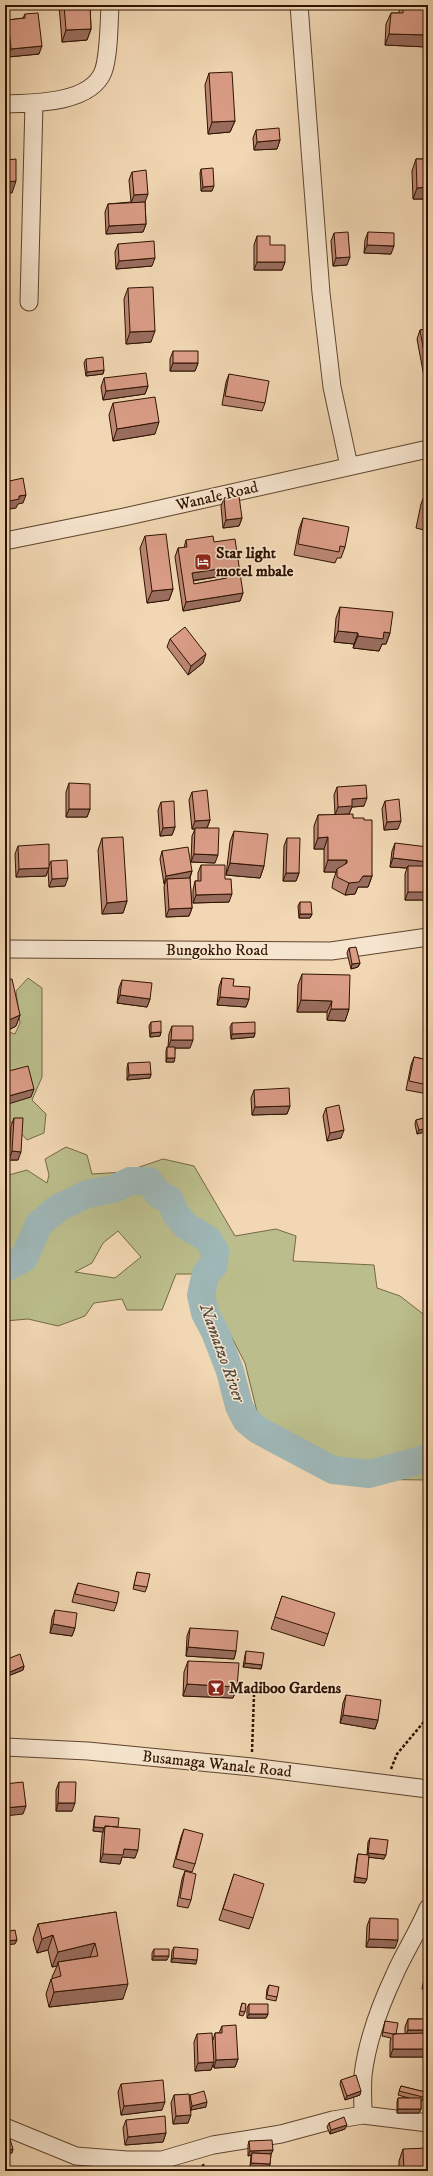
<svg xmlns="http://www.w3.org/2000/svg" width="433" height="2176" font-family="'IM FELL DW Pica',serif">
<rect width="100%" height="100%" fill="#f1d7b3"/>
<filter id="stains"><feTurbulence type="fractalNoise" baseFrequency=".005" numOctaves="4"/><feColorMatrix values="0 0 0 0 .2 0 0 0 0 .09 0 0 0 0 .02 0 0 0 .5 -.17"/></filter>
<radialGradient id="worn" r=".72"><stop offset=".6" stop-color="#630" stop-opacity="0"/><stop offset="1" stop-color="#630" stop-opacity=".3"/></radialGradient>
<path fill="#bbbe8c" stroke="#766846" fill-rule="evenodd" d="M28 978 42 988V1077L32 1100 46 1114 44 1133 27 1140 11 1122 5 1125V1031L15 1034 20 1023 16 991Z
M66 1147 87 1155 92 1174 125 1172 163 1159 194 1166 235 1236 276 1229 296 1236 293 1261 374 1265 377 1288 400 1296 427 1317 428 1470 425 1480 350 1479 327 1473 291 1456 260 1424 245 1363 199 1274H176L162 1310H127L122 1299 94 1303 85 1316 58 1326 28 1319 5 1321V1176L27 1170 47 1183 49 1175 45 1159ZM118 1231 141 1257 115 1278 75 1272 92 1263 103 1243Z"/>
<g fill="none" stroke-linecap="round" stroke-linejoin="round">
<path stroke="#9fb7b7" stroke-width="28" d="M5 1268 24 1258 39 1224 58 1208 87 1194 114 1189 130 1181H149L159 1195 169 1199 177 1216 186 1226 208 1239 215 1251 214 1265 206 1273 201 1295 205 1313 215 1332 230 1371 239 1406 246 1420 258 1430 333 1470 369 1474 428 1458"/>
<g stroke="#60442e" stroke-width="19">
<path id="minor" d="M299 5 321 293 332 387 349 466
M5 104C32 103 90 104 103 72 109 57 109 23 110 5
M29 302 34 103
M5 541 124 517 428 449
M5 949 331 951 428 937
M5 1747 88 1751 252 1767 428 1789
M363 2115C363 2102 362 2088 363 2075 367 2042 380 2006 394 1976 404 1953 418 1932 428 1908
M5 2127 76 2156 127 2160H162L213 2145 281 2134 333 2120 363 2115 428 2123"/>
</g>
<path stroke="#301301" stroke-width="2.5" stroke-dasharray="3 2" stroke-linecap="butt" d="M427 1503 428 1507
M252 1752 254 1695
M391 1769 397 1754 428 1717
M203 2164 204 2171"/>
<use href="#minor" stroke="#f6e5ce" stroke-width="17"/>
</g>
<path fill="#bb8673" stroke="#301301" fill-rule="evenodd" d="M59 5H90L91 29 87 40 62 42Z
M400 5H428V46L427 47 385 45 386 24 391 13H399Z
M25 14 39 54 8 57 5 31V27L8 20 23 18Z
M209 73 235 121 230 132 208 134 205 85Z
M256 130 280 140 277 149 254 150 253 138Z
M416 159H428V222H426V199H413L412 171Z
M201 169 212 191H201L200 173Z
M132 172 145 202 146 224 143 232 106 234 105 212 108 204 131 202 129 180Z
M368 232 391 254 364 253 365 240Z
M334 233 347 265 333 266 331 241Z
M257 236 270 245 285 262 282 270H254V245Z
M118 244 152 266 116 269 115 252Z
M128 288 151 342 126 344 124 299Z
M428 329V398L417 339 420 330Z
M173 351 198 363 195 371H170V359Z
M86 359 104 370 103 374 86 376 84 363Z
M229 374 265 403 262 411 222 405 226 382Z
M104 378 148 386 145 394 103 400 101 387Z
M113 403 155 434 113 441 109 415Z
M428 485V531L416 528 421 504Z
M224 498 242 518 239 526 223 528 221 506Z
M303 518 345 547 341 558H337L335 563 294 555 299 529Z
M145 536 173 589 169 600 147 603 140 548Z
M186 540 214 542 243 593 240 601 183 611 175 557 178 548H184ZM222 576 223 579 194 584 193 581Z
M340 607 390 633 386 644H382L379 651 353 648 354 644 334 642 336 618Z
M170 639 203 663 188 675 167 647Z
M69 783 90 809 87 817H66V792Z
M337 787 364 806 352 807 349 814 343 815 353 818 364 820 372 876 368 887H358L355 894 345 895 332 888 333 881 336 872H324V849H314V826L318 815H335L334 795Z
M192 792 210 820 207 828H203L215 863 191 862 192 836 195 829H192L189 800Z
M385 801 398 829 384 830 382 809Z
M161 802 175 827 172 835 160 836 158 810Z
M234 831 264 866 260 878 226 875 230 842Z
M102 838 127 901 123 913 102 914 98 850Z
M287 838 299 873 296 881H283L284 846Z
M395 843 426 896 424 900H405V874L407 868 390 867 392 851Z
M18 846 49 866 51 861 65 886 49 887 48 870 46 876 16 877 15 854Z
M162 851 192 871 190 878 192 908 189 916 166 917 164 887 165 883 164 884 160 859Z
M201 865 225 879 229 902 193 903V890L195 881H198V873Z
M300 902 312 914 310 918H299L298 906Z
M349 948 360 963 358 967 351 969 347 953Z
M302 974 349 1009 345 1021 327 1020V1012H297L298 985Z
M222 978 233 986 249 999 246 1007 217 1005 219 987Z
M5 980 20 1015 16 1026 5 1032Z
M122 980 150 999 147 1007 117 1003 119 988Z
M151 1022 161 1032 160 1036 150 1037 149 1026Z
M232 1023 255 1033 254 1037 231 1039 230 1027Z
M172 1026 190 1048H175L174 1062H166V1051L167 1047H168L169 1034Z
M414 1057 428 1060V1094L406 1090 411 1065Z
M128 1063 151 1074 150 1078 127 1080V1068Z
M254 1090 290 1106 287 1114 252 1115 251 1098Z
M326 1108 341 1138 327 1141 323 1116Z
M428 1117V1131L417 1134 415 1124 416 1120Z
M14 1118 18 1160H9L11 1126Z
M137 1572 147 1587 145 1592 133 1589Z
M78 1583 117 1603 114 1611 72 1602 75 1591Z
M282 1596 328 1634 324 1646 271 1629Z
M55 1610 75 1628 72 1636 50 1633 52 1618Z
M190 1628 236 1651 234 1659 186 1656 187 1636Z
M246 1651 262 1665 261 1669 243 1667 245 1655Z
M5 1660 24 1666 23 1670 8 1676 5 1667Z
M188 1661 237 1687 233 1698 183 1696 184 1672Z
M346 1695 378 1720 375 1729 340 1723 343 1703Z
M59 1782 72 1811H56V1790Z
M95 1816 118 1827 135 1858 122 1857 120 1864 100 1862 102 1835 103 1832 93 1831 94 1820Z
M184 1829 195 1864 192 1872 173 1867 181 1837Z
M370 1838 384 1859 369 1857 365 1883 354 1882 357 1858 358 1854 367 1855 368 1842Z
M185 1871 191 1900 188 1908 177 1906 182 1879Z
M234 1874 253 1918 249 1929 219 1920Z
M116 1912 123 1999 49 2007 46 1994 51 1979H53L52 1977 57 1966 52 1967 48 1950 37 1953 33 1939 38 1924Z
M370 1918 395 1948 366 1947 367 1926Z
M174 1947 196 1964 171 1962 172 1951Z
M154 1949 167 1960H152V1953Z
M428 1962V1990L422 1989 426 1968Z
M269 1985 277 1997 276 2001 266 1999 267 1989Z
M242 2003 245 2012 243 2016 239 2015Z
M249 2004 268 2014 266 2018H247V2008Z
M408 2019H428V2054L427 2057H390V2042L391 2038 382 2036 385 2021 396 2034H405V2027Z
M222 2026 238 2059 235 2067 214 2068 213 2064 211 2070 195 2071 194 2042 197 2034 213 2040 215 2033H219Z
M341 2080 360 2095 345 2100 340 2084Z
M121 2084 162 2110 121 2115 118 2092Z
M401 2086 425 2092 422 2101H421V2109L419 2113H397V2102L398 2098H409L398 2095Z
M174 2095H190L206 2107 191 2110 188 2123 173 2124 171 2103Z
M126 2120 166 2133 163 2142 125 2145 123 2128Z
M329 2123 345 2129 330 2134 327 2127Z
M249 2141 273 2150 271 2154 270 2164 269 2168 250 2167 251 2155 248 2156V2145Z
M403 2149 428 2171H399V2161Z"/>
<path fill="#996d5e" stroke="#301301" d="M200 5H228V6L199 7Z
M91 29 87 40 62 42 66 30Z
M389 34 428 35V46L427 47 385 45Z
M42 46 39 54 8 57 11 49Z
M235 121 230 132 208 134 212 122Z
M280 140 277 149 254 150 257 142Z
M16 181 12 193H5V182Z
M214 186 212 191H201L203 187Z
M428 187V192L426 199H413L417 188Z
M148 194 145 202 131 203 134 195Z
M146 224 143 232 106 234 109 226Z
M367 245 394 246 391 254 364 253Z
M350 257 347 265 333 266 336 258Z
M155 258 152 266 116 269 119 261Z
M257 262H285L282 270H254Z
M155 331 151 342 126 344 130 332Z
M173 363H198L195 371H170Z
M104 370 103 374 86 376 87 372Z
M148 386 145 394 103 400 106 391Z
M159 422 155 434 113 441 117 429Z
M26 495 23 503 18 504 16 508 5 510V502L19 496Z
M242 518 239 526 223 528 226 520Z
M225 568 222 576 189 581 192 573Z
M173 589 169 600 147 603 152 591Z
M243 593 240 601 183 611 186 602Z
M338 631 358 633 354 644 334 642Z
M384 632 390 633 386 644H382L379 651 353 648 358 636Z
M206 654 203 663 188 675 191 666Z
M367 798 364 806 352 807 349 814 335 815 338 807 352 799Z
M69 809H90L87 817H66Z
M210 820 207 828 192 829 195 821Z
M401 821 398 829 384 830 387 822Z
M175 827 172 835 160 836 163 828Z
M328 837 324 849H314L318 838Z
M194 854 218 855 215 863 191 862Z
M393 858 428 862V870L408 866 407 868 390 867Z
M328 860H347L342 872 337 869 336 872H324Z
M230 863 264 866 260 878 226 875Z
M49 868 46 876 16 877 19 869Z
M192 871 189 879H167L165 883 164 884 166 876Z
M286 873H299L296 881H283Z
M363 876H372L368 887H358L355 894 345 895 349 883Z
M68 878 65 886 49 887 52 879Z
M428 888V896H426L424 900H405L408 892Z
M232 894 229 902 193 903 196 895Z
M127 901 123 913 102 914 107 903Z
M192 908 189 916 166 917 169 909Z
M300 914H312L310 918H299Z
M360 963 358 967 351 969 352 964Z
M120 995 150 999 147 1007 117 1003Z
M220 997 249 999 246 1007 217 1005Z
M301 1000 332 1001 327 1012H297Z
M331 1009H349L345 1021 327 1020Z
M20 1015 16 1026 5 1032V1027L7 1021Z
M161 1032 160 1036 150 1037 151 1033Z
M255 1033 254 1037 231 1039 232 1034Z
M171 1040H193L190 1048H168Z
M167 1058H175L174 1062H166Z
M151 1074 150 1078 127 1080 129 1075Z
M34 1089 31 1097 5 1105V1097Z
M290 1106 287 1114 252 1115 255 1107Z
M428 1128V1131L417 1134 419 1130Z
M344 1130 341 1138 327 1141 330 1133Z
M12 1151 21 1152 18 1160H9Z
M53 1624 75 1628 72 1636 50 1633Z
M188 1647 236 1651 234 1659 186 1656Z
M245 1663 262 1665 261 1669 243 1667Z
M24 1666 23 1670 8 1676 10 1672Z
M187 1684 237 1687 233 1698 183 1696Z
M343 1715 378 1720 375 1729 340 1723Z
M58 1803H75L72 1811H56Z
M26 1806 23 1814 5 1816V1808Z
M94 1827 104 1828 103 1832 93 1831Z
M124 1849 138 1850 135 1858 122 1857 120 1864 100 1862 103 1854Z
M368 1853 386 1855 384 1859 366 1857Z
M355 1877 367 1879 365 1883 354 1882Z
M53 1935 48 1950 37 1953 42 1939Z
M369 1939 398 1940 395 1948 366 1947Z
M17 1940 15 1944 5 1945V1941Z
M95 1943 90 1957 58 1962 57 1966 52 1967 58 1952Z
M154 1956H169L167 1960H152Z
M173 1958 197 1960 196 1964 171 1962Z
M128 1984 123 1999 49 2007 54 1992Z
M249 2014H268L266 2018H247Z
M408 2030H428V2038H405Z
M393 2049H428V2054L427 2057H390Z
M238 2059 235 2067 214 2068 216 2060Z
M214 2062 211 2070 195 2071 198 2063Z
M361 2091 360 2095 345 2100 347 2096Z
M165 2102 162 2110 121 2115 124 2106Z
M207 2102 206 2107 191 2110 192 2106Z
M398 2109H421L419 2113H397Z
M191 2115 188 2123 173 2124 176 2116Z
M347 2125 345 2129 330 2134 331 2130Z
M166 2133 163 2142 125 2145 128 2137Z
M13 2149 12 2153 5 2155V2151Z
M273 2150 271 2154 252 2153 251 2155 248 2156 250 2151Z
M251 2163 270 2164 269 2168 250 2167Z"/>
<path fill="#da9c86" stroke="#301301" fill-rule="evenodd" d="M64 5H90L91 29 66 30Z
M403 5H428V35L389 34 391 13H403Z
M38 13 42 46 11 49 8 20 25 18V14Z
M232 72 235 121 212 122 209 73Z
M279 128 280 140 257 142 256 130Z
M5 131H6L7 160 16 159V181L5 182Z
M416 159H428V187L417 188Z
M213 168 214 186 203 187 201 169Z
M146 170 148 194 134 195 132 172Z
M145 202 146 224 109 226 108 204Z
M348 232 350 257 336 258 334 233Z
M368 232 394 233V246L367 245Z
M257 236H270V245H285V262H257Z
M154 241 155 258 119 261 118 244Z
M153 287 155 331 130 332 128 288Z
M428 329V374L420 330Z
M173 351H198V363H173Z
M103 357 104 370 87 372 86 359Z
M146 373 148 386 106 391 104 378Z
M229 374 269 381 265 403 225 396Z
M155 397 159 422 117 429 113 403Z
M23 478 26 495 19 496V499L5 502V482Z
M428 485V511L423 510Z
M239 496 242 518 226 520 224 498Z
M303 518 349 527 345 547 340 546 339 552 298 544Z
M166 534 173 589 152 591 145 536Z
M213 536 214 542 235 539 243 593 186 602 178 548 187 547 186 540ZM225 568 227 578 194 584 192 573Z
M340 607 393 612 390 633 384 632 383 639 358 636V633L338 631Z
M185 627 206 654 191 666 170 639Z
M69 783 90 784V809H69Z
M366 785 367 798 352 799V806L338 807 337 787Z
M207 790 210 820 195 821 192 792Z
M399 799 401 821 387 822 385 801Z
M174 801 175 827 163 828 161 802Z
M353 814V818H364V820H372V876H363L359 882 349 883 337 877V869L347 863V860H328V837L318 838V815Z
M195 828H219L218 855 194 854Z
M234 831 268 834 264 866 230 863Z
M123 837 127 901 107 903 102 838Z
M287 838H300L299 873H286Z
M395 843 428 847V862L393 858Z
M49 844V868L19 869 18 846Z
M188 847 192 871 166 876 162 851Z
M67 860 68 878 52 879 51 861Z
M201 865H225V879H231L232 894 196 895 195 881H201Z
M408 866H428V888H427V892H408Z
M190 878 192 908 169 909 167 879Z
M300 902H311L312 914H300Z
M356 947 360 963 352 964 349 948Z
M302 974 350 975 349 1009H331L332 1001 301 1000Z
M222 978 234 979 233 986 250 987 249 999 220 997Z
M12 979 20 1015 7 1021 5 1014V980Z
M122 980 152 983 150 999 120 995Z
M161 1021V1032L151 1033V1022Z
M255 1022V1033L232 1034V1023Z
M172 1026H193V1040H171Z
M167 1047H175V1058H167Z
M414 1057 428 1060V1085L409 1081Z
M150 1062 151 1074 129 1075 128 1063Z
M28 1066 34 1089 5 1097V1072Z
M289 1088 290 1106 255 1107 254 1090Z
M339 1105 344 1130 330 1133 326 1108Z
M428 1117V1128L419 1130 416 1120Z
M14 1118H23L21 1152 12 1151Z
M137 1572 150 1574 147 1587 134 1585Z
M78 1583 119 1592 117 1603 75 1594Z
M282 1596 335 1613 328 1634 275 1617Z
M55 1610 77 1613 75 1628 53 1624Z
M190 1628 238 1631 236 1651 188 1647Z
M246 1651 264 1653 262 1665 245 1663Z
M20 1654 24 1666 10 1672 5 1660Z
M188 1661 239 1663 237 1687 187 1684Z
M346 1695 381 1700 378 1720 343 1715Z
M23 1782 26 1806 5 1808V1784Z
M59 1782H76L75 1803H58Z
M95 1816 119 1818 118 1827 105 1826V1828L94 1827Z
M105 1826 140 1829 138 1850 124 1849 123 1855 103 1854Z
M184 1829 203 1834 195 1864 176 1859Z
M370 1838 388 1840 386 1855 368 1853Z
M358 1854 369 1855 367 1879 355 1877Z
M185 1871 196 1874 191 1900 180 1898Z
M234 1874 264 1884 253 1918 223 1909Z
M116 1912 128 1984 54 1992 51 1979 61 1976 58 1962 98 1956 95 1943 58 1952 53 1935 42 1939 38 1924Z
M370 1918 398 1919V1940L369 1939Z
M15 1930 17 1940 5 1941V1932Z
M174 1947 198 1949 197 1960 173 1958Z
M154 1949H169V1956H154Z
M428 1965V1982L425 1981Z
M269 1985 279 1987 277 1997 267 1995Z
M242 2003 246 2004 245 2012 240 2011Z
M249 2004H268V2014H249Z
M408 2019H428V2030H408Z
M385 2021 398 2023 396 2034H393L383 2032Z
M236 2025 238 2059 216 2060 215 2033H222V2026Z
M212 2033 214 2062 198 2063 197 2034Z
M428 2033V2049H393V2034Z
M356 2075 361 2091 347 2096 341 2080Z
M163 2080 165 2102 124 2106 121 2084Z
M401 2086 425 2092 423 2097 399 2091Z
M204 2091 207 2102 192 2106 190 2095Z
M189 2094 191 2115 176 2116 174 2095Z
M398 2098H421V2109H398Z
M165 2116 166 2133 128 2137 126 2120Z
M344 2117 347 2125 331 2130 329 2123Z
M9 2136 13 2149 5 2151V2138Z
M272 2140 273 2150 250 2151 249 2141Z
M428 2148V2171H404L403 2149Z
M252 2153 271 2154 270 2164 251 2163Z"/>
<defs>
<g id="hotel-square" transform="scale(0.9)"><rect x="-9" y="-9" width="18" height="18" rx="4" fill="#8f2418" stroke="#f6e5ce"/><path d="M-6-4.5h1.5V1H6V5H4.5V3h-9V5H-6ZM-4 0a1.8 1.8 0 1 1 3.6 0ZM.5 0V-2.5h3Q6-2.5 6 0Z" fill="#fff"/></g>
<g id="bar-square" transform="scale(0.9)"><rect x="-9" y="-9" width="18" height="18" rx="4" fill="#8f2418" stroke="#f6e5ce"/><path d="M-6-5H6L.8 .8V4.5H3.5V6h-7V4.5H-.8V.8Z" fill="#fff"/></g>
</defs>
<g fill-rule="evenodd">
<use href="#hotel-square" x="203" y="562"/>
<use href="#bar-square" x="216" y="1688"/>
</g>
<g text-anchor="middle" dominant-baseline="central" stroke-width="3" stroke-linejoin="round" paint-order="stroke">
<g font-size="16" fill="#301301" stroke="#f6e5ce">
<text transform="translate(217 496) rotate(-13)">Wanale Road</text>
<text x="217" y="950">Bungokho Road</text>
<text transform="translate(217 1764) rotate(6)">Busamaga Wanale Road</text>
</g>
<g font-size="16" font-weight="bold" fill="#301301" stroke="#f6e5ce" text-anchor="start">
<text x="216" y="553">Star light<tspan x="216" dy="18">motel mbale</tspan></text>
<text x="229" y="1688">Madiboo Gardens</text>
</g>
<g font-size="17" font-style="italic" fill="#574c41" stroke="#f6e5ce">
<text transform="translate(222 1353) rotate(70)">Namatzo River</text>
</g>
</g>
<rect width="433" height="2176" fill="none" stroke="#f1d7b3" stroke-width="20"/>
<rect x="6" y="6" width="421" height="2164" fill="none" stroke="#301301" stroke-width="2"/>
<rect x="10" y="10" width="413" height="2156" fill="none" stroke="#301301"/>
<rect width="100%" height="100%" filter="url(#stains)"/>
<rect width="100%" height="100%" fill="url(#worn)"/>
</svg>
